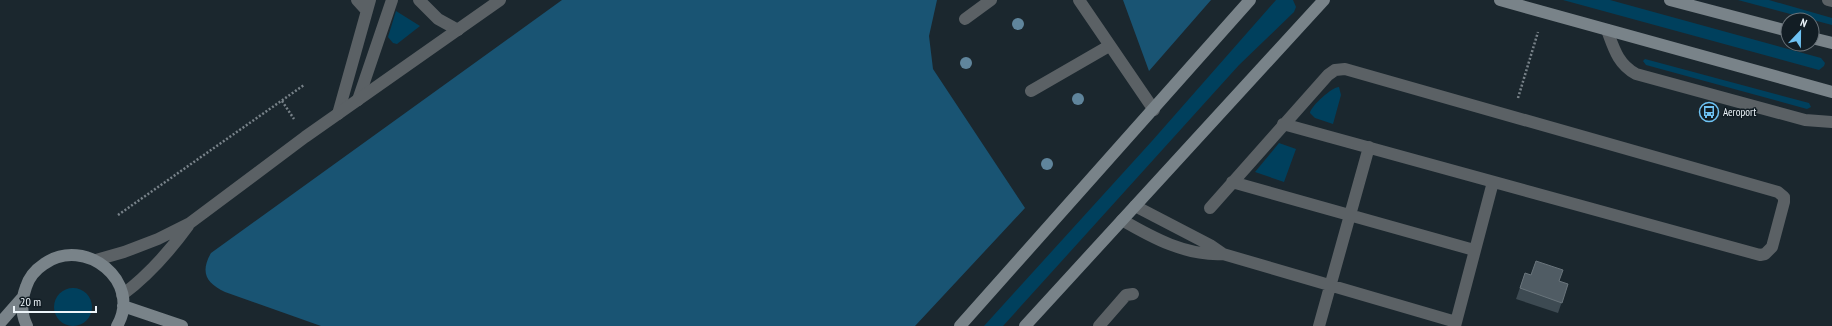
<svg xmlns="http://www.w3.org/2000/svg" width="1832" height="326" font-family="'PT Sans Narrow',sans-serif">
<rect width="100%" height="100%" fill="#1b272e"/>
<path fill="#00405d" d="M1276 0H1293L1296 7 1294 12 1239 65 1003 326H984L1152 141Z
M1563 0H1610L1821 58 1825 63 1824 66 1819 70Z
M1738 0H1769L1832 18V25Z
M396 11 420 26 397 44 393 43 388 37Z
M1645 59 1809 103 1811 107 1807 109 1646 65 1643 61Z
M1339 87 1341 95 1333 124 1315 118 1310 113C1311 106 1332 87 1339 87Z
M1279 143 1296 149 1284 182 1255 172Z
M54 307a19 19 0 1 1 38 0a19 19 0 1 1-38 0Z"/>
<path fill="#195473" d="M562 0H937L929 36 933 69 1025 208 915 326H321L225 292C206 283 200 272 211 253Z
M1123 0H1211L1149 71Z"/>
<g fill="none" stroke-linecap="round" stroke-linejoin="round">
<path stroke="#788289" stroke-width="2.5" stroke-dasharray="2 2" stroke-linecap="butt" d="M1518 98 1538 32
M282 101 294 119
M118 215 304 85"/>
<path stroke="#5b6165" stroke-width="12" d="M357 0 367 11
M419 0 438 19 458 30
M1079 0 1154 110
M1828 0 1832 1
M965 19 991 0
M1607 30C1614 49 1618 64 1636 74L1805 120 1832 122
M1031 91 1109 46
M358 100 392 0
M338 114 370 0
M1232 182 1474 250
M1135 206 1210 245 1223 254 1456 322
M1210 208 1328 75 1335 70 1345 69 1778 192 1784 197V202L1772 247 1765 254 1760 255 1283 124
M1122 220C1153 238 1186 256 1223 254
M1099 326 1126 295 1133 294
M1319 326 1369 147
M1455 326 1493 182"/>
<path stroke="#5b6165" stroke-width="12" d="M96 260 124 252 158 239 190 223 305 137 500 0
M122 295C149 275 169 252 188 226"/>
<path stroke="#798389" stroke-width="12" d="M1500 0 1832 92
M1670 0 1788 31
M1812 38 1832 43
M123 306 182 326
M0 323 23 297
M27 326C21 314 21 300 26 287 29 277 35 270 44 264 85 235 143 282 117 326
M960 326 1250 0
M1025 326 1324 0"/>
</g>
<g fill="#60859c">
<circle cx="1018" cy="24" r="6"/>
<circle cx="966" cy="63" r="6"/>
<circle cx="1078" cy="99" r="6"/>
<circle cx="1047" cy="164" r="6"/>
</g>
<path fill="#3d4a52" d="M1536 261 1559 281 1568 284 1558 313 1516 299 1525 273 1531 275Z"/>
<path fill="#505c64" stroke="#69747b" d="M1536 261 1563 270 1559 281 1568 284 1562 303 1520 288 1525 273 1531 275Z"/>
<defs>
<g id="bus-ring" transform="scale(1)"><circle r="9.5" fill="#121d24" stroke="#6ec2f3" stroke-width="1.5"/><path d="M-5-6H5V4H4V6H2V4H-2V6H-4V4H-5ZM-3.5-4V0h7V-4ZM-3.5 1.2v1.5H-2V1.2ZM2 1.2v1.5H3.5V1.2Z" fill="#6ec2f3"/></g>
</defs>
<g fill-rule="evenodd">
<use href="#bus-ring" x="1709" y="112"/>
</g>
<g text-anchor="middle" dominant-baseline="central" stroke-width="3" stroke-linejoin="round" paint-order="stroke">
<g font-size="11" fill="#edf5fa" stroke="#121d24" text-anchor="start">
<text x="1723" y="112">Aeroport</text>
</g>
</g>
<g transform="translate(1800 32) rotate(22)"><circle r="19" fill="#121d24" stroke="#6a737a"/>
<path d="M0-3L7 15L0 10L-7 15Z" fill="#6ec2f3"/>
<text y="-6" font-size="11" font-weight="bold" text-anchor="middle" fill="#edf5fa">N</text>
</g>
<path d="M14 306v6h82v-6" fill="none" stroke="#edf5fa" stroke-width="2"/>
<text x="20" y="306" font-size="12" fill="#edf5fa" stroke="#121d24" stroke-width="3" paint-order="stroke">20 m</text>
</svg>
